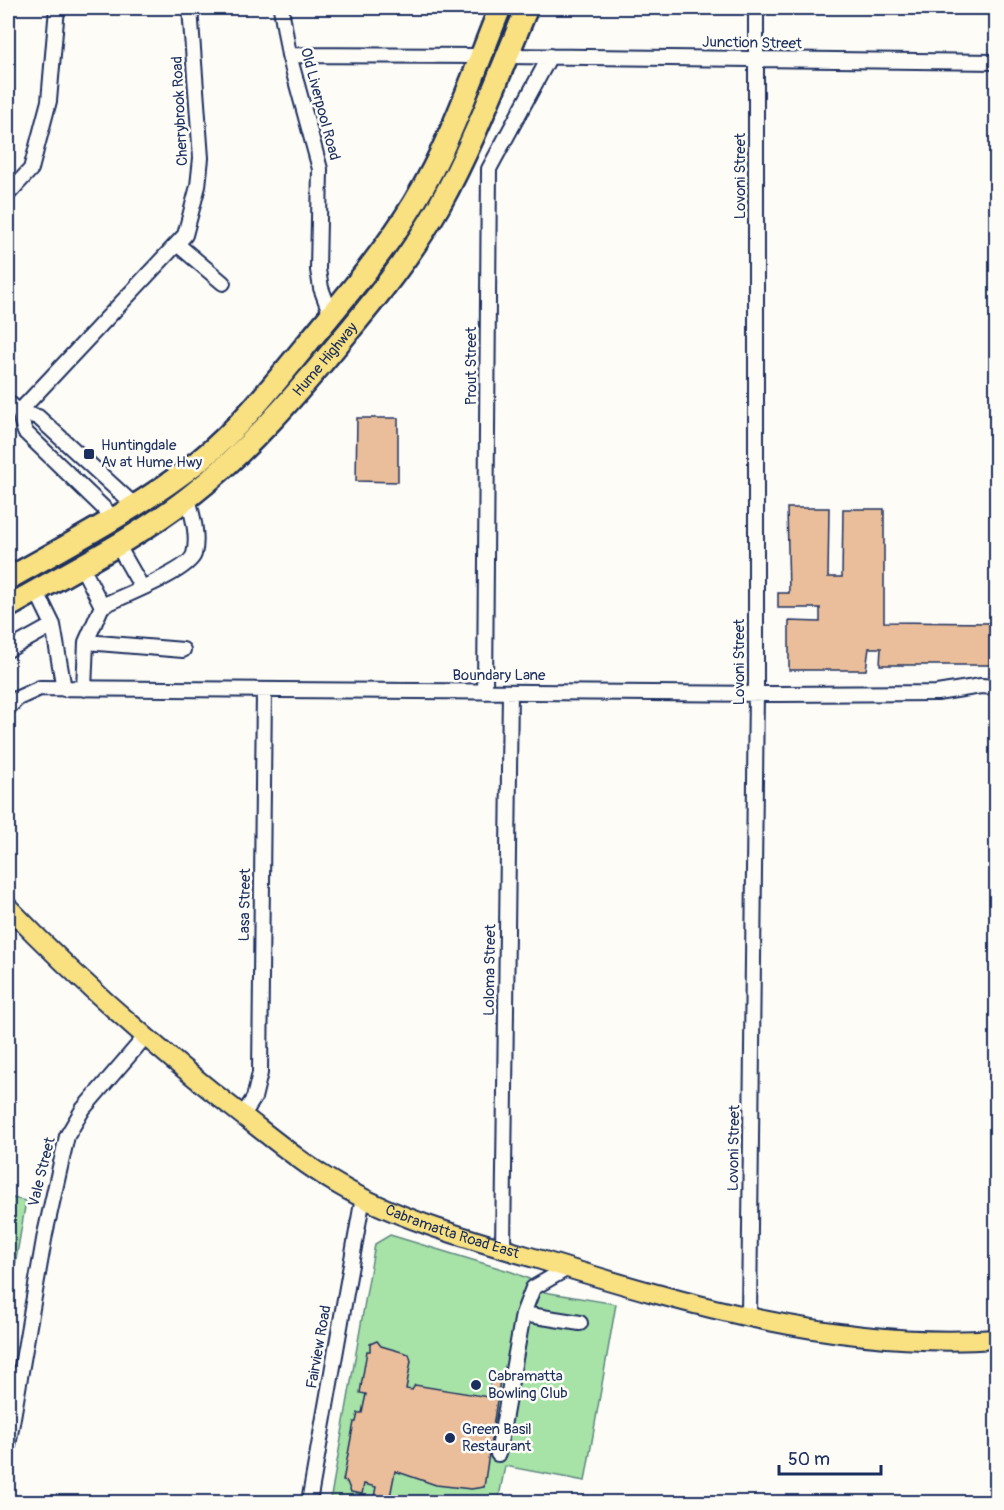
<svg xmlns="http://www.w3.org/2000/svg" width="1004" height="1510" font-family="Pangolin,sans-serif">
<rect width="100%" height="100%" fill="#fdfcf7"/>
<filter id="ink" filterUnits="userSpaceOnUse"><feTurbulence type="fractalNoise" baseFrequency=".0167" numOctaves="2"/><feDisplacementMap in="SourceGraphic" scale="12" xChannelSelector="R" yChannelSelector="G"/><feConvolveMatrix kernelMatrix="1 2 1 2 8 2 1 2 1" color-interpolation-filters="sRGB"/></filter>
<g filter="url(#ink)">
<path fill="#a7e2a7" stroke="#618882" stroke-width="1.5" d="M8 1197 26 1201 8 1307Z
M390 1235 512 1272 529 1279 544 1292 616 1304 585 1481 505 1466 498 1502H330L375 1244Z"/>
<path fill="#eabe9a" stroke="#1b2f5e" stroke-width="1.5" d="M357 418H398V482L356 481Z
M787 508H829L828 577H842L843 509H884V622L991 623V665H880L881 648H869L866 670H789V621L820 622V608H778V593H789Z
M377 1341 381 1346 409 1354 411 1361 406 1389 412 1390 415 1385 488 1397 491 1379 500 1380 484 1487 471 1489 436 1485 395 1471 389 1502H373L376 1487 364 1484 362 1494 351 1492 347 1482 343 1481 354 1422H356L358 1413H362L366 1394 360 1393 367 1351H370V1344Z"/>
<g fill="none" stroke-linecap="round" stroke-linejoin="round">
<g stroke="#1b2f5e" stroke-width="18">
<path id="minor" d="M281 8 289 55 320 169 318 270 321 288 331 315
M289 55 480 56
M507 56 996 62
M8 194 31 169 49 101 57 8
M177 244 223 283
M8 402 19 412 38 417 135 506
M19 412 185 235 198 186 201 158 190 8
M19 412 25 432 115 519
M117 544 141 586
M81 565 102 606
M36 590 53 625 64 689
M86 642 183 650
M8 650 53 625
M84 689 86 642 102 606C120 597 189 571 194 554 199 536 192 514 188 498
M485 692 489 169 550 56
M8 708 18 698 40 688 779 694 937 693 981 686 996 687
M243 1115 254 1098 260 1073 264 691
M503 1249 510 692
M568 1268 533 1288 523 1314 580 1323
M749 1316 756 692V8
M8 1446 45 1234 67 1136 83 1109 145 1037
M498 1454 523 1314
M309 1502 363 1197"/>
</g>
<g stroke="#1b2f5e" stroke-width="22">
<g id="major">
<path id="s1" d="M8 907C80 982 159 1051 242 1115 273 1139 303 1164 337 1184 398 1220 473 1240 541 1260 689 1305 841 1350 996 1339"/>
</g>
</g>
<g stroke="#1b2f5e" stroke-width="26">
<g id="highway">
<path d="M8 579C73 542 141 507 200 460 238 429 271 388 302 350 341 302 382 256 414 203 451 142 474 72 500 8"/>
<path id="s2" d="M8 607C68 572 134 540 189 497 248 451 296 395 343 338 378 296 412 254 439 206 474 143 499 74 527 8"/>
</g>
</g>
<path stroke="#1b2f5e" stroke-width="2" stroke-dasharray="1.5 4.5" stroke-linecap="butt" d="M8 1315 11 1316"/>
<use href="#minor" stroke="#fdfcf7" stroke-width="14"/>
<use href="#major" stroke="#f9e181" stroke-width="18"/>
<use href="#highway" stroke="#f9e181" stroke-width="21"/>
</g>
</g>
<g fill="#1b2f5e" stroke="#fdfcf7" stroke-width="2">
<rect x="83" y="448" width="12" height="12" rx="3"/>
<circle cx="476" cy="1385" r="6"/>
<circle cx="450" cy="1438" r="6"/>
</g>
<g text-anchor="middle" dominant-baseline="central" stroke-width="5" stroke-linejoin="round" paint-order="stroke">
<g font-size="15" fill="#1b2f5e" stroke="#fdfcf7">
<text transform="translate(752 43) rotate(1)">Junction Street</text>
<text transform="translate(320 104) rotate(75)">Old Liverpool Road</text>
<text transform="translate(180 111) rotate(-93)">Cherrybrook Road</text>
<text transform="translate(740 176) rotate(-90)">Lovoni Street</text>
<text stroke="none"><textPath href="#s2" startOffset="406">Hume Highway</textPath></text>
<text transform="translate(471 366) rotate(-90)">Prout Street</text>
<text transform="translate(739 662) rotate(-90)">Lovoni Street</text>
<text x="499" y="675">Boundary Lane</text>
<text transform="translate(245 905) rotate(-89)">Lasa Street</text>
<text transform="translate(490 970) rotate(-89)">Loloma Street</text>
<text transform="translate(734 1148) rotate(-89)">Lovoni Street</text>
<text transform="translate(42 1172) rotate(-76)">Vale Street</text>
<text stroke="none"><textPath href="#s1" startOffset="556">Cabramatta Road East</textPath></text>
<text transform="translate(319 1347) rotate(-80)">Fairview Road</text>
</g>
<g font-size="15" fill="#1b2f5e" stroke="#fdfcf7" text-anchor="start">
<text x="101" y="445">Huntingdale<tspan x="101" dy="17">Av at Hume Hwy</tspan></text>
<text x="488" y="1376">Cabramatta<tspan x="488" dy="17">Bowling Club</tspan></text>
<text x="462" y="1429">Green Basil<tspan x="462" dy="17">Restaurant</tspan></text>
</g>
</g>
<rect width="1004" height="1510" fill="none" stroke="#fdfcf7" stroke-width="30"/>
<rect x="15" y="15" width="974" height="1480" fill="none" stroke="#1b2f5e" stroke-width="2" filter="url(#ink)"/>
<path d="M779 1465v9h102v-9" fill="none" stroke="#1b2f5e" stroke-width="3"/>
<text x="788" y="1465" font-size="18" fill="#1b2f5e" stroke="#fdfcf7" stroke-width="4.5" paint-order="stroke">50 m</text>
</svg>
